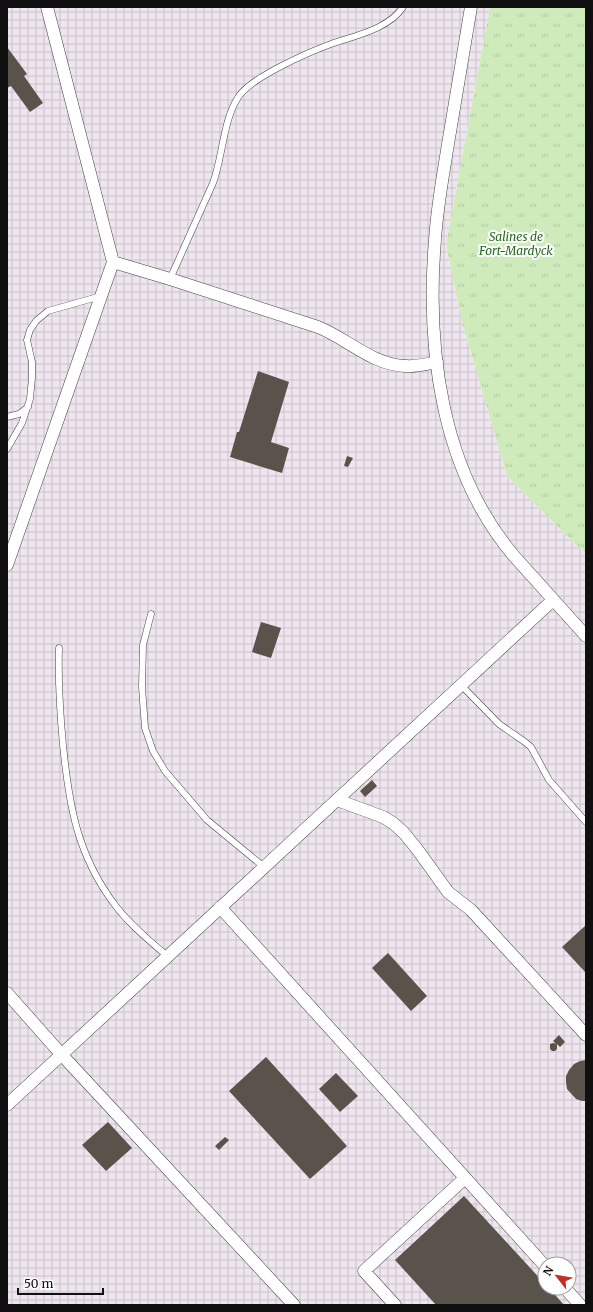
<svg xmlns="http://www.w3.org/2000/svg" width="593" height="1312" font-family="Merriweather,serif">
<defs>
<pattern id="industrial-grid" width="8" height="8" patternUnits="userSpaceOnUse"><rect width="8" height="8" fill="#eee5ee"/><path d="M0 4h8M4 0v8" fill="none" stroke="#cbc3cb"/></pattern>
<pattern id="grass-tufts" width="24" height="20" patternUnits="userSpaceOnUse"><rect width="24" height="20" fill="#cfebbb"/><path d="M3 7l-1-3M5 7V3M7 7l1-3M15 17l-1-3M17 17v-4M19 17l1-3" fill="none" stroke="#b1c8a0"/></pattern>
</defs>
<rect width="100%" height="100%" fill="#fffef3"/>
<path fill="url(#industrial-grid)" fill-rule="evenodd" d="M7 7H490L446 244 462 322 507 476 574 543 586 553V1305H7ZM545 1264H569V1288H545Z"/>
<path fill="url(#grass-tufts)" d="M490 7H586V553L574 543 507 476 462 322 446 244Z"/>
<path fill="#59534c" d="M7 47 27 74 24 76 43 103 30 112 11 86 7 88Z
M258 371 289 382 271 442 289 448 282 473 230 457 237 432H239Z
M347 456 353 458 348 467 344 466Z
M261 622 281 628 271 658 252 652Z
M372 780 377 786 365 797 360 791Z
M586 925V973L562 947Z
M388 953 427 996 411 1011 372 968Z
M559 1035 565 1042 560 1047 557 1044V1049L555 1051H552L550 1049V1044L553 1043 556 1044 553 1041Z
M266 1057 347 1146 310 1179 229 1091Z
M586 1060V1101H582L576 1099 567 1089 566 1082V1076L569 1070 574 1064 580 1061Z
M336 1073 358 1096 340 1112 319 1089Z
M108 1122 132 1148 106 1171 82 1145Z
M225 1137 229 1140 219 1150 215 1146Z
M464 1196 545 1284V1288H549L564 1305H436L395 1260Z"/>
<g fill="none" stroke-linecap="round" stroke-linejoin="round">
<g stroke="#434343" stroke-width="7">
<path id="lane" d="M170 279 213 183C223 156 223 119 239 96 252 77 309 52 331 44 354 36 389 29 403 7
M7 417 19 414 28 407
M7 449 22 423 30 399 32 378V362L27 340 30 330 36 321 48 311 101 296
M151 614 143 645 142 687 145 728 153 751 165 771 207 820 264 867
M59 648C58 681 60 713 63 745 69 805 77 855 115 905 129 924 149 940 167 956
M461 685 499 724 525 742 531 747 549 780 586 822"/>
</g>
<g stroke="#434343" stroke-width="13">
<path id="street" d="M47 7 113 262
M471 7C463 53 456 98 448 144 443 176 437 207 435 240 426 348 441 470 514 556L586 636
M7 565 113 262 170 279 318 327C348 339 372 365 406 366 417 367 427 364 437 362
M337 800 383 817 393 823 404 833 417 849 448 892 471 910 586 1035
M220 907 545 1266
M7 993 61 1054 294 1305
M7 1105 553 600
M565 1288 580 1305
M395 1305 364 1271 465 1178"/>
</g>
<use href="#lane" stroke="#fff" stroke-width="6"/>
<use href="#street" stroke="#fff" stroke-width="12"/>
</g>
<g text-anchor="middle" dominant-baseline="central" stroke-width="4" stroke-linejoin="round" paint-order="stroke">
<g font-size="12" font-style="italic" fill="#256a1e" stroke="#fff">
<text x="516" y="236">Salines de<tspan x="516" dy="14">Fort-Mardyck</tspan></text>
</g>
</g>
<rect width="593" height="1312" fill="none" stroke="#101010" stroke-width="16"/>
<g transform="translate(557 1276) rotate(301)"><circle r="19" fill="#ffffff" stroke="#9f9f9f"/>
<path d="M0-3L7 15L0 10L-7 15Z" fill="#c32f25"/>
<text y="-6" font-size="11" font-weight="bold" text-anchor="middle" fill="#101010">N</text>
</g>
<path d="M18 1288v6h85v-6" fill="none" stroke="#101010" stroke-width="2"/>
<text x="24" y="1288" font-size="12" fill="#101010" stroke="#ffffff" stroke-width="3" paint-order="stroke">50 m</text>
</svg>
